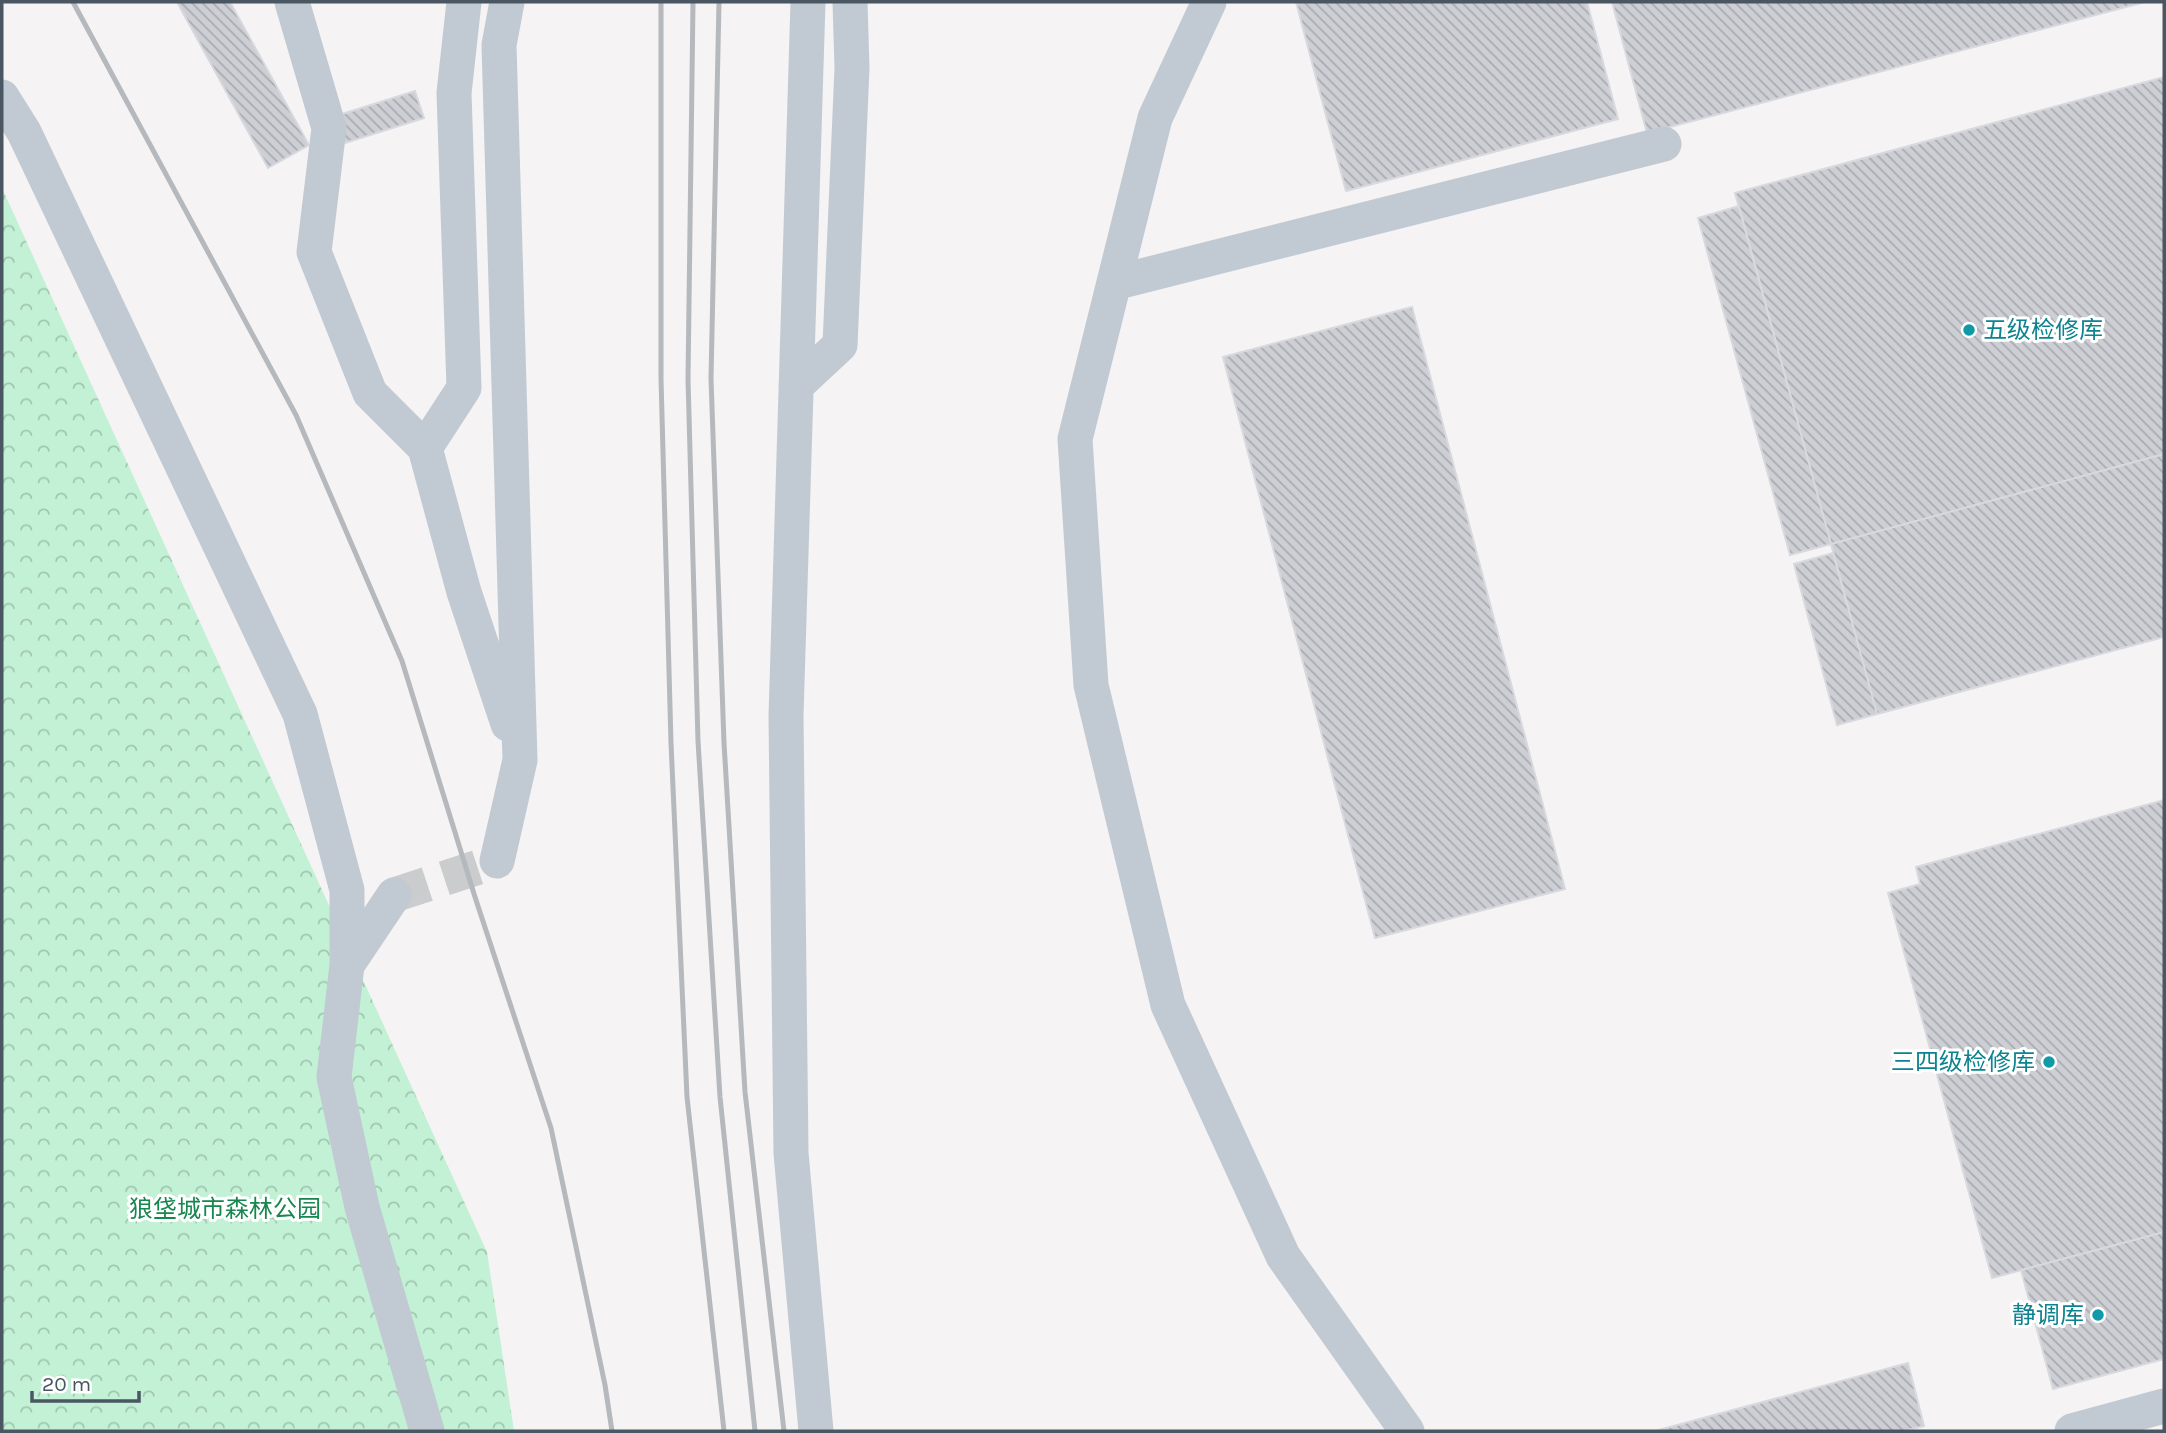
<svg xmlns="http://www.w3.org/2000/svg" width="2166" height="1433" font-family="Karla,'Noto Sans SC',sans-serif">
<defs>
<pattern id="forest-crowns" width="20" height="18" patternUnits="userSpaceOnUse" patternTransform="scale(1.75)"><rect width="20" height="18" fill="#c3f1d5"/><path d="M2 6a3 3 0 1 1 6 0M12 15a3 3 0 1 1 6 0" fill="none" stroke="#a0c6b0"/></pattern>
<pattern id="building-back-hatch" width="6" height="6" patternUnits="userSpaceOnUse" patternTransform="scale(1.75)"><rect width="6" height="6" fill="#cdcfd5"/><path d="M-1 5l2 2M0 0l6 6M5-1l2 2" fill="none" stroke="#a8abb0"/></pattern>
</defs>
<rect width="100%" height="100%" fill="#f5f3f3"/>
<path fill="url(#forest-crowns)" d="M2 188 487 1252 514 1431H2Z"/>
<path fill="url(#building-back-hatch)" stroke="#d7d9de" stroke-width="2" d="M177 2H230L309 145 268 168Z
M1296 2H1587L1618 119 1346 191Z
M1612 2H2145L1647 133Z
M2164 77V454L1831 544 1735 193Z
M415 91 424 118 345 143 336 116Z
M1739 206 1831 544 1790 555 1698 218Z
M1412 307 1565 889 1375 938 1223 357Z
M2164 454V637L1877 714 1831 544Z
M1833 553 1877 714 1837 725 1794 564Z
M2164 800V1232L1992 1278 1888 893 1920 884 1916 867Z
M2164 1232V1359L2053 1389 2021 1270Z
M1908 1363 1924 1426 1904 1431H1655Z"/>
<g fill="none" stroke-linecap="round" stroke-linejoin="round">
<path stroke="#caccce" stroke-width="35" stroke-dasharray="35 18" stroke-linecap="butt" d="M394 895 497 861"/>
<path stroke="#c1cad2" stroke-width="35" d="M292 2 329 128 314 252 370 393 425 448 464 592 508 724
M808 2 786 716 791 1153 816 1431
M1209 2 1155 118 1075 439 1091 685 1168 1005 1283 1256 1407 1431
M2 97 24 132 300 714 347 890V965L334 1077 362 1207 427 1431
M1114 283 1664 144
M796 386 840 345 852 68 850 2
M425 448 464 388 454 93 464 2
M497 861 520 760 499 45 507 2
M347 965 394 895
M2072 1431 2164 1406"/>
<path stroke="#b5b8bd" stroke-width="5" d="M73 2 296 415 402 661 475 897 551 1128 605 1385 612 1431
M661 2V379L671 743 687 1097 724 1431
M693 2 688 379 698 741 720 1097 755 1431
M719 2 711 379 724 743 745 1092 784 1431"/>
</g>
<g fill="#0f9aa8" stroke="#fff" stroke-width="2.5">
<circle cx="1969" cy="330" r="7"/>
<circle cx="2049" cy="1062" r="7"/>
<circle cx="2098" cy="1315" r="7"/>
</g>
<g text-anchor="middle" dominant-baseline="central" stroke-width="6" stroke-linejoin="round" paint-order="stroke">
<g font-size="24" fill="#0d838f" stroke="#fff" text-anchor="end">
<text x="1983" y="330" text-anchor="start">五级检修库</text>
<text x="2035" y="1062">三四级检修库</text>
<text x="2084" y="1315">静调库</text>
</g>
<g font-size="24" fill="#17864f" stroke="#fff">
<text x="225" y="1209">狼垡城市森林公园</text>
</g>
</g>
<rect width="2166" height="1433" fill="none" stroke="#4a5661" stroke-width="7"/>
<path d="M32 1391v10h107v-10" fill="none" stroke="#4a5661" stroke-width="3.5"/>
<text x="42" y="1391" font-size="21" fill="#4a5661" stroke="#ffffff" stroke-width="5" paint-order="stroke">20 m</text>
</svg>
